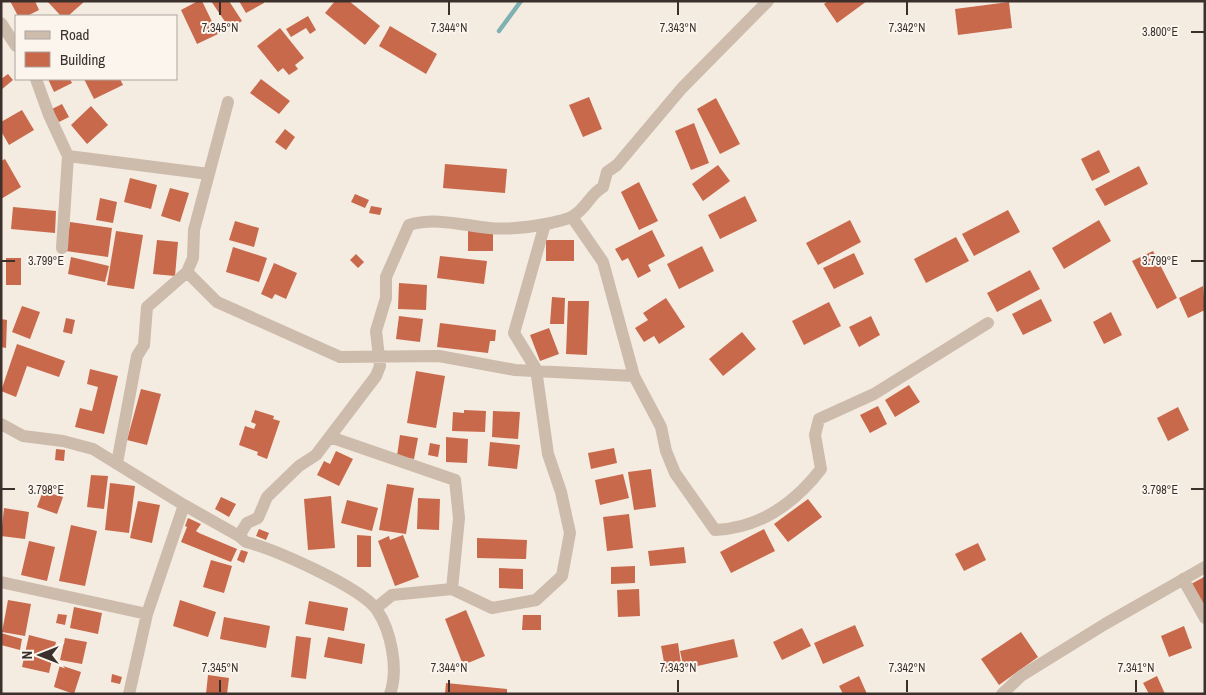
<svg xmlns="http://www.w3.org/2000/svg" width="1206" height="695" font-family="'Archivo Narrow',sans-serif">
<rect width="100%" height="100%" fill="#f4ebe1"/>
<g fill="none" stroke-linecap="round" stroke-linejoin="round">
<path stroke="#7fb0b2" stroke-width="4.5" d="M499 31 521 1"/>
</g>
<path fill="#c8694b" d="M10 1H35L39 10 27 16H18Z
M47 1H85L68 16H61Z
M198 1H202L218 34 197 44 181 10Z
M211 1H229L242 21 230 29Z
M239 1H264V3L246 13Z
M335 1H349L380 26 365 45 325 13Z
M828 1H867L837 23 824 4Z
M1009 2 1012 28 958 35 955 9Z
M308 16 316 30 310 34 306 28 291 37 286 29Z
M390 26 437 54 426 74 379 46Z
M280 28 304 58 295 65 298 69 289 75 283 68 278 72 257 46Z
M8 74 13 80 1 90V79Z
M48 79H70L72 83 54 92Z
M84 79H120L123 85 94 99Z
M261 79 290 101 279 114 250 93Z
M589 97 602 129 583 137 569 105Z
M716 98 740 144 720 154 697 109Z
M62 104 69 117 59 122 52 109Z
M91 106 108 125 87 144 71 125Z
M22 110 34 130 9 145 1 131V122Z
M694 123 709 163 691 170 675 131Z
M285 129 295 137 286 150 275 142Z
M1099 150 1110 172 1092 181 1081 159Z
M5 159 21 187 1 199V161Z
M445 164 507 169 505 193 443 188Z
M718 165 730 181 703 201 692 184Z
M1139 166 1148 184 1105 206 1095 189Z
M130 178 157 185 151 209 124 202Z
M639 182 658 221 639 230 621 192Z
M170 188 189 193 180 222 161 216Z
M355 194 369 200 365 208 351 202Z
M745 196 757 221 720 239 708 215Z
M100 198 117 202 113 223 96 220Z
M371 206 382 208 380 215 369 213Z
M13 207 56 211 55 233 11 229Z
M1008 210 1020 232 974 256 962 234Z
M850 220 861 242 818 265 806 243Z
M1099 220 1111 241 1064 269 1052 248Z
M235 221 259 228 254 247 229 240Z
M70 222 112 228 108 257 66 251Z
M652 230 665 256 648 265 651 271 638 278 628 258 622 261 615 249Z
M116 231 143 235 134 289 107 285Z
M468 231 493 232V251H468Z
M956 237 969 261 926 283 914 259Z
M157 240 178 242 175 276 153 274Z
M546 240H574V261H546Z
M702 246 714 271 679 289 667 264Z
M233 247 267 258 259 282 226 272Z
M1153 251 1177 298 1157 309 1132 261Z
M854 253 864 274 834 289 823 268Z
M356 254 364 262 358 268 350 260Z
M440 256 487 261 484 284 437 278Z
M71 257 109 266 105 282 68 274Z
M6 258H21V285H6Z
M274 263 297 273 286 299 275 294 272 299 261 294Z
M1030 270 1040 289 997 312 987 293Z
M399 283 427 285 426 310 398 309Z
M1203 286 1205 310 1188 318 1179 298Z
M552 297 565 298 564 324H550Z
M666 298 685 327 659 344 654 336 644 342 635 328 648 320 643 313Z
M1041 299 1052 321 1023 335 1012 314Z
M568 301H589L587 355 566 354Z
M829 302 841 326 804 345 792 321Z
M22 306 40 312 30 339 12 332Z
M1111 312 1122 335 1104 344 1093 322Z
M399 316 423 319 420 342 396 339Z
M871 316 880 335 859 347 849 327Z
M66 318 75 320 72 334 63 332Z
M1 319 7 320 6 348 1 347Z
M440 323 496 330 495 341H490L488 353 437 347Z
M549 328 559 354 540 361 530 335Z
M742 332 756 349 723 376 709 359Z
M17 344 65 361 59 377 27 366 16 397 1 391Z
M90 369 118 376 104 434 75 427 80 408 92 411 98 387 87 384Z
M416 371 445 376 436 428 407 423Z
M909 385 920 402 895 417 885 400Z
M141 389 161 394 147 445 127 440Z
M878 406 887 424 870 433 860 415Z
M1178 407 1189 430 1168 441 1157 418Z
M255 410 274 416 273 419 280 421 267 459 257 455 258 452 239 445 245 426 254 429 256 424 251 422Z
M464 410 486 411 485 432 452 431 453 412 464 413Z
M493 411 520 412 518 439 492 437Z
M400 435 418 438 414 459 397 456Z
M446 437 468 439 467 463 446 462Z
M490 442 520 445 517 469 488 466Z
M430 443 440 445 438 457 428 455Z
M614 448 617 463 591 469 588 453Z
M56 449 65 450 64 461 55 460Z
M336 451 353 459 339 486 317 475 324 461 330 464Z
M651 469 656 507 634 510 628 472Z
M623 474 629 498 600 505 595 480Z
M91 475 108 476 104 509 87 507Z
M110 483 135 486 129 533 105 530Z
M387 484 414 488 406 534 379 530Z
M43 491 63 497 57 514 37 507Z
M331 496 335 548 308 550 304 499Z
M221 497 236 504 229 517 215 509Z
M418 498 440 499 439 530 417 529Z
M808 499 822 517 788 542 774 524Z
M347 500 378 508 372 531 341 523Z
M138 501 160 505 152 543 130 538Z
M4 508 29 512 25 539 1 536Z
M629 514 633 548 607 551 603 517Z
M188 518 201 524 196 531 199 533 237 549 231 562 181 542 187 527 185 526Z
M71 525 97 531 85 586 59 581Z
M259 529 269 533 266 540 256 536Z
M764 529 775 551 731 573 720 552Z
M357 535 371 536V567H357Z
M403 535 419 577 395 586 378 541 389 536 390 540Z
M477 538 527 540 526 559 477 558Z
M29 541 55 547 47 581 21 575Z
M978 543 986 560 964 571 955 554Z
M684 547 686 563 650 566 648 551Z
M241 550 248 552 244 563 237 560Z
M211 560 232 566 224 593 203 587Z
M635 566V583L611 584V567Z
M499 568 523 569V589L499 588Z
M1204 577 1205 579V608L1191 584Z
M639 589 640 616 618 617 617 590Z
M8 600 31 604 25 636 2 632Z
M180 600 216 612 208 637 173 626Z
M309 601 348 608 344 631 305 624Z
M74 607 102 613 98 634 70 628Z
M466 610 485 656 463 665 445 619Z
M58 614 67 615 65 625 56 623Z
M523 615H541V630H522Z
M224 617 270 626 266 648 220 639Z
M855 625 864 646 823 664 814 643Z
M1184 626 1192 648 1169 657 1161 636Z
M802 628 811 646 782 660 773 642Z
M1021 632 1038 657 999 685 981 659Z
M1 633 22 639 20 650 1 645Z
M29 635 56 642 49 673 22 667Z
M296 636 311 638 306 679 291 677Z
M328 637 365 644 362 664 324 657Z
M65 638 87 642 82 664 60 660Z
M734 639 738 657 684 669 680 651Z
M678 643 682 670 666 673 661 646Z
M60 665 81 672 74 694 54 687Z
M112 674 122 677 120 684 111 682Z
M208 675 229 678 227 694H206Z
M859 676 867 694H843L839 686Z
M1157 676 1165 694H1149L1143 683Z
M446 683 507 689V694H445Z"/>
<g fill="none" stroke-linecap="round" stroke-linejoin="round">
<path stroke="#cdbbac" stroke-width="12" d="M1 23 16 46
M36 79 49 115 68 156 62 248
M68 156 209 174
M572 217 603 262 634 376 661 427 666 451 675 473 715 530C760 528 794 504 821 469L815 435 819 419 874 394 988 323
M187 272 217 302 340 357 439 356 515 370 634 376
M1 424 23 436 63 441 93 449 184 505 239 536 247 523 258 518 267 497 299 466 316 455 376 376 380 366 376 331 386 298V277L409 225C435 217 462 225 489 228 509 230 531 227 551 223 558 221 567 220 573 216 586 209 590 194 603 187L607 172 617 165 682 88 768 1
M330 437 455 480 459 518 452 589
M117 463 137 356 144 345 147 307 187 272 193 258 194 230 228 102
M239 536 246 542C274 549 361 587 377 610 391 631 399 669 390 694
M1183 579 1205 618
M1 582 147 614
M376 608 392 595 452 589 492 608 536 600 562 576 570 533 561 492 548 454 536 369 514 333 545 224
M129 694 147 614 184 505
M1002 694 1021 676 1105 624 1205 567"/>
</g>
<path fill="none" stroke="#3b302b" stroke-width="2" d="M220 2V15M449 2V15M678 2V15M907 2V15M1191 32H1204M2 261H15M1191 261H1204M2 489H15M1191 489H1204M220 680V692M449 680V692M678 680V692M907 680V692M1136 680V692"/>
<g font-size="12" text-anchor="middle" fill="#3b302b" stroke="#fbf5ee" stroke-width="4" stroke-linejoin="round" paint-order="stroke">
<text x="220" y="32">7.345°N</text>
<text x="449" y="32">7.344°N</text>
<text x="678" y="32">7.343°N</text>
<text x="907" y="32">7.342°N</text>
<text x="1160" y="36">3.800°E</text>
<text x="1160" y="265">3.799°E</text>
<text x="46" y="265">3.799°E</text>
<text x="1160" y="494">3.798°E</text>
<text x="46" y="494">3.798°E</text>
<text x="220" y="672">7.345°N</text>
<text x="449" y="672">7.344°N</text>
<text x="678" y="672">7.343°N</text>
<text x="907" y="672">7.342°N</text>
<text x="1136" y="672">7.341°N</text>
</g>
<rect width="1206" height="695" fill="none" stroke="#3b302b" stroke-width="5"/>
<rect x="15" y="15" width="162" height="65" fill="#fbf5ee" stroke="#aea6a0"/>
<rect x="25" y="31" width="25" height="8" fill="#cdbbac" stroke="#aea6a0"/>
<text x="60" y="40" font-size="15" fill="#3b302b">Road</text>
<rect x="25" y="52" width="25" height="15" fill="#c8694b" stroke="#aea6a0"/>
<text x="60" y="65" font-size="15" fill="#3b302b">Building</text>
<g transform="translate(40 655) rotate(270)" stroke="#fbf5ee" stroke-width="4" paint-order="stroke">
<path d="M0-4L9 19L0 12L-9 19Z" fill="#3b302b"/>
<text y="-8" font-size="14" font-weight="bold" text-anchor="middle" fill="#3b302b">N</text>
</g>
</svg>
